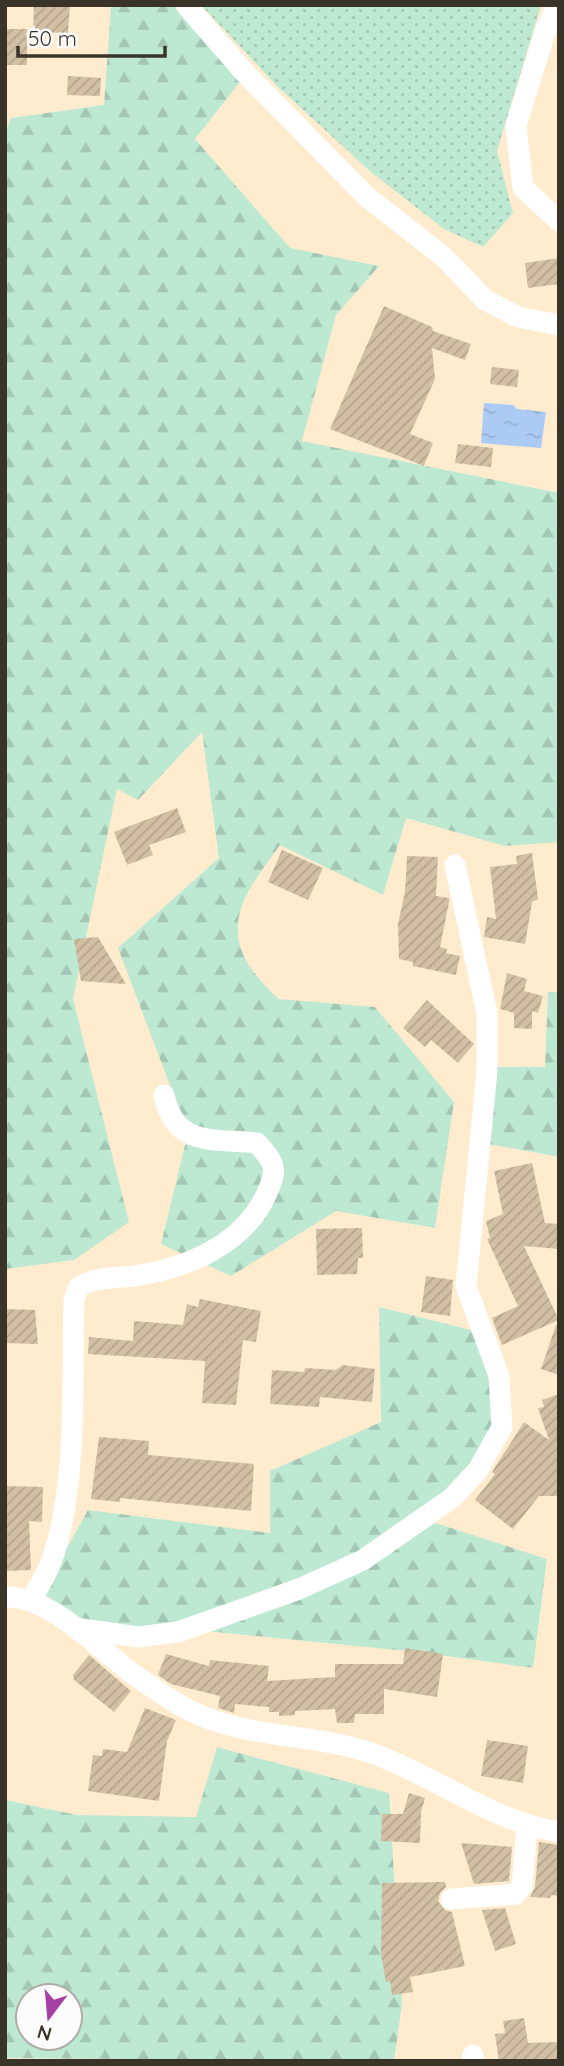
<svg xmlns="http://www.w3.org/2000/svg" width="564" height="2066" font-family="Quicksand,sans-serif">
<defs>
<pattern id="grass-dots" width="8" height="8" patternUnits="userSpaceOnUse" patternTransform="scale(1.75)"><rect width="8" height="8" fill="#bde8d2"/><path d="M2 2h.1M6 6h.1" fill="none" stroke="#a3c7b4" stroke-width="1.8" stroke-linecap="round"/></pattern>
<pattern id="forest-firs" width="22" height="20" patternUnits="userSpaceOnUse" patternTransform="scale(1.75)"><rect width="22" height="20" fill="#bde8d2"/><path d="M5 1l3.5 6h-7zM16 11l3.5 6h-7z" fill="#a3c7b4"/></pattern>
<pattern id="water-ripples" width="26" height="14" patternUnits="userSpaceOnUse" patternTransform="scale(1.75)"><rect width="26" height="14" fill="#abcbf4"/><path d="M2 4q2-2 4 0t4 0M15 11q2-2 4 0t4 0" fill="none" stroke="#94afd1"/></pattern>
<pattern id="building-hatch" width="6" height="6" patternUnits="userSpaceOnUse" patternTransform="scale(1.75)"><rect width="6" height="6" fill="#d2c0a4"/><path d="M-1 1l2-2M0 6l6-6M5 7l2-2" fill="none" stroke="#b5a58d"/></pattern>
</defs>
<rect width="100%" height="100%" fill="#ffeccf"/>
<path fill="url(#grass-dots)" d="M201 5H541L497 151 513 213 483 247 444 229 371 172 278 87Z"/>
<path fill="url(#forest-firs)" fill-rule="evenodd" d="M111 5H174L240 82 195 139 290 248 379 266 336 315 302 441 559 493V842L505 846 406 818 383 895 280 845C255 881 221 916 247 962 254 975 268 988 278 999L375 1007 454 1102 435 1228 336 1211 231 1276 161 1244 188 1133 118 948 219 858 202 732 138 800 117 789 73 999 129 1222 74 1260 5 1269V133L11 118 104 105Z
M548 992H559V1157L483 1143 495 1067H545Z
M379 1307 475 1331 495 1374 497 1427 476 1465 420 1518 547 1559 533 1668 417 1652 175 1628 131 1629 89 1624 42 1593 88 1510 270 1533V1471L381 1422Z
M217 1747 389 1793 402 2004 394 2061 5 2058V1800L77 1815 196 1817ZM28 1996H70V2038H28Z"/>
<path fill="url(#water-ripples)" d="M484 403 513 405 517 409 546 412 541 448 481 443Z"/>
<path fill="url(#building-hatch)" d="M34 5H70L68 33 33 32Z
M5 29H27V65H5Z
M68 76 101 78 100 96 67 95Z
M559 258V284L528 288 525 263Z
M384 306 432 327 433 331 471 344 465 360 432 348 435 379 410 434 433 443 424 466 330 429Z
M492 367 519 370 517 387 490 384Z
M458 444 493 448 491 467 455 463Z
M177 808 186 832 149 845 153 855 127 865 114 832Z
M282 850 323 868 308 900 268 882Z
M532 853 538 899 532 902 525 944 484 937 487 917 496 919 490 867 517 864 516 856Z
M407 856 438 857 436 896 449 898V902L440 947 447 949 446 953 460 956 456 975 413 966V962L399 959 398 924 405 892Z
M98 937 126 984 81 981 74 939Z
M507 973 527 979 524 991 543 996 538 1013 532 1011V1029L514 1028V1013L500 1009Z
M427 1000 474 1044 458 1063 431 1040 425 1047 403 1028Z
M532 1163 545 1223 559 1224V1249L524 1246 559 1320 502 1345 492 1318 518 1306 487 1239 490 1238 486 1221 503 1214 494 1171Z
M362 1228 363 1258H358L357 1274 317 1275 316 1229Z
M426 1276 453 1280 450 1316 421 1312Z
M200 1299 261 1311 256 1342 243 1340 236 1405 202 1403 205 1361 88 1354 89 1337 133 1341 134 1321 183 1325 187 1304 198 1307Z
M5 1309 35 1310 38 1344 6 1343Z
M556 1325 559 1326V1375L541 1369Z
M343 1365 375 1369 372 1402 320 1397 319 1407 270 1404 272 1370 304 1372 305 1368 336 1370Z
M559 1394V1496H539L513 1529 475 1500 495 1474 492 1472 524 1422 549 1440 538 1408 544 1407 542 1400Z
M99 1437 149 1441 148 1455 254 1464 251 1511 120 1498V1502L91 1499Z
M5 1486 43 1487 42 1522 29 1521 31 1570 5 1571Z
M405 1648 443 1654 437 1697 384 1689V1714H355L354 1723H337L335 1709 295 1711V1715L279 1716V1712H269V1707L235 1704 234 1713 218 1708 220 1696 171 1684 158 1675 166 1654 209 1666 210 1660 269 1666 267 1681 335 1677V1664H403Z
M89 1655 131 1691 114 1712 74 1680 73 1675Z
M145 1708 176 1720 167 1741 159 1801 88 1791 93 1755 102 1756 103 1749 127 1752Z
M487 1740 528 1746 523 1783 481 1776Z
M409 1793 425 1798 421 1812 420 1843 381 1841 382 1814H403Z
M539 1842 559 1845V1896L551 1895 550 1898 530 1897 535 1887Z
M461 1843 512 1847 509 1881 474 1884Z
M445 1882 446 1887 440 1893 438 1901 445 1910 452 1912 465 1966 410 1977 413 1992 392 1995 390 1981 386 1982 381 1954 382 1883Z
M505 1908 516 1944 495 1951 482 1910Z
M524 2018 528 2043 559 2042V2061H499L495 2034 505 2033 503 2021Z"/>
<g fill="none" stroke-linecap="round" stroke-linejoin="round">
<path stroke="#fff" stroke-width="21" d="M186 5 245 73 367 197 444 257 485 300 518 317 559 325
M557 5 545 32 516 126 523 188 559 221
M5 1597C50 1594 103 1654 139 1678 156 1690 174 1703 193 1712 248 1739 316 1733 374 1754 437 1777 491 1821 559 1832
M31 1601C38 1588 46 1575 51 1562 78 1490 72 1378 74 1300L78 1288C92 1277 117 1278 135 1276 187 1268 243 1245 266 1195 278 1169 276 1164 257 1143 213 1138 175 1148 164 1095
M75 1628 138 1637 178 1632 299 1589 363 1560 452 1498 478 1470 502 1427 499 1376 466 1286 487 1071V1013L455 865
M451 1899 516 1894 522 1886 527 1827
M473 2061V2055"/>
</g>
<rect width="564" height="2066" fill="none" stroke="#3a3328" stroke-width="14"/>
<g transform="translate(49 2017) rotate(196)"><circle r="33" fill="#fcfcfc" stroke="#aeaca7" stroke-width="2"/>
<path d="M0-5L12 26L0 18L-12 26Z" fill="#a640a5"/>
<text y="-10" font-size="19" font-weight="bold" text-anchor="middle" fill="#3a3328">N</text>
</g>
<path d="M18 46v10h147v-10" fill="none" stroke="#3a3328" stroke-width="3.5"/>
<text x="28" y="46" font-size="21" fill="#3a3328" stroke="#fcfcfc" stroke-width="5" paint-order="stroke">50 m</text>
</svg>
